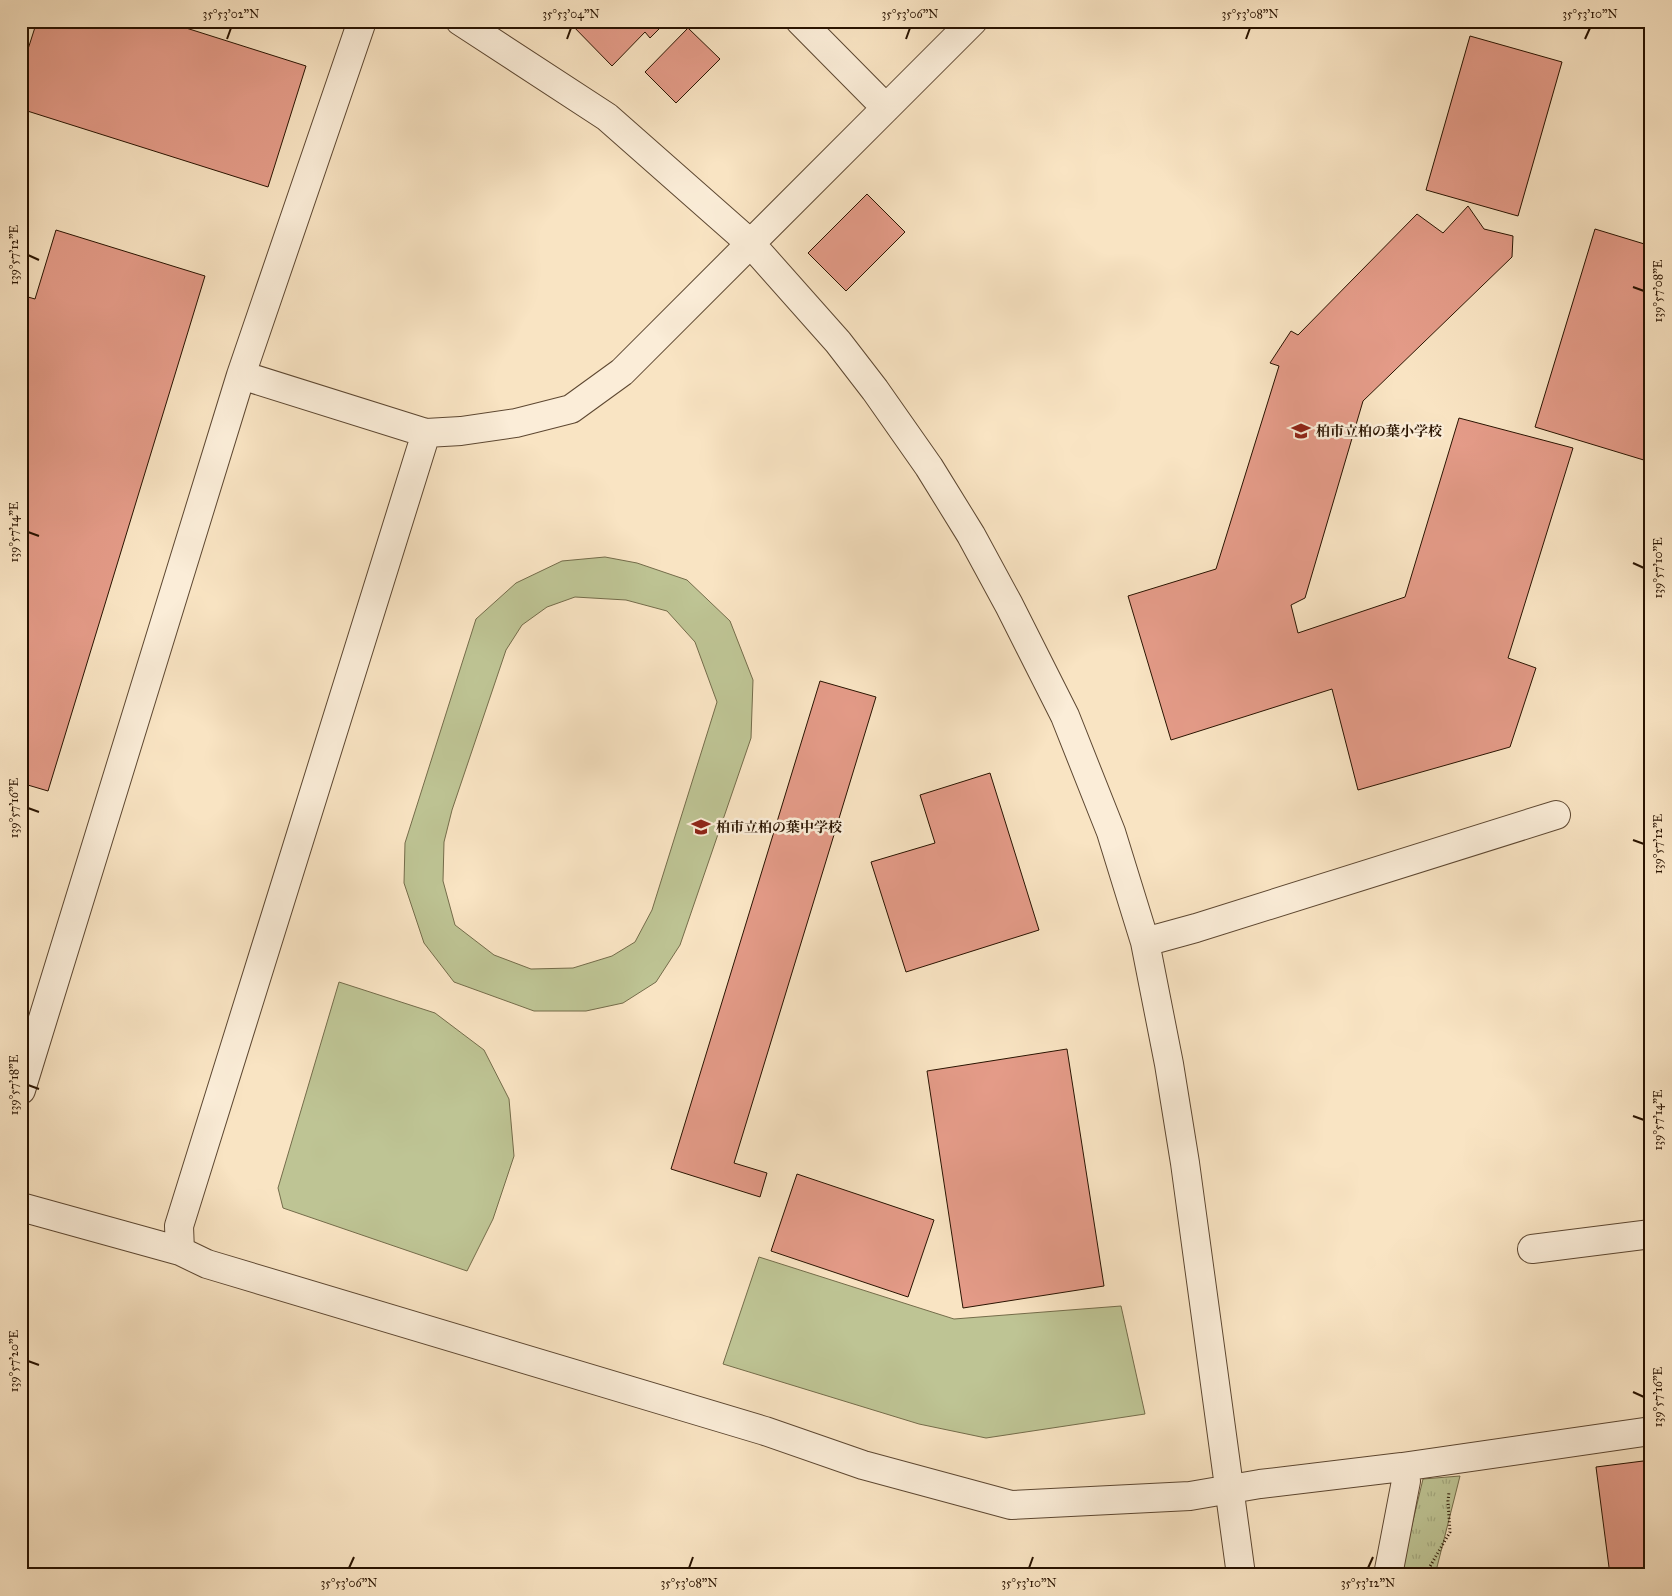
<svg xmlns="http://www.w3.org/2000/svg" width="1672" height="1596" font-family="'IM FELL Great Primer','Noto Serif JP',serif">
<defs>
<pattern id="grass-tufts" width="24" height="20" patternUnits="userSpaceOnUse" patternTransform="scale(1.25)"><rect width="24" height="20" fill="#bec494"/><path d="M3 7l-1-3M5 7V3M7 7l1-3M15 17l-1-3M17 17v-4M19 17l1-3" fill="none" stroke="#a3a87e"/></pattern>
</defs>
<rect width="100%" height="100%" fill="#f9e4c3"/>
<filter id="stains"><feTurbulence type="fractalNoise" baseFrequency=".004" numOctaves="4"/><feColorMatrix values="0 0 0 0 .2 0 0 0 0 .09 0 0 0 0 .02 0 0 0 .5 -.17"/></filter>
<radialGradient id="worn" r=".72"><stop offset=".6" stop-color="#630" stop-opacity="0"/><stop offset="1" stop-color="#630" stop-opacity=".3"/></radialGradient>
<path fill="url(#grass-tufts)" stroke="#746c4a" d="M1460 1476 1435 1575H1400L1423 1479Z"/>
<path fill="#bec494" stroke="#746c4a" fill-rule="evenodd" d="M605 557 637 563 687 580 730 621 753 680 751 738 680 945 656 982 623 1003 586 1011H534L454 982 424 943 404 883 405 843 476 619 516 583 562 561ZM575 597 626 600 667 611 695 642 717 702 652 910 635 942 612 956 573 968 531 969 494 955 455 925 443 881 444 842 452 810 506 650 522 625 547 607Z
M339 982 435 1013 484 1050 509 1099 514 1156 493 1219 467 1271 283 1208 278 1188Z
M759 1257 954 1319 1121 1306 1145 1414 986 1438 919 1424 723 1364Z"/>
<path fill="#e49b88" stroke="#291300" d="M37 21H164L306 66 268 187 21 109V71Z
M568 21H667L650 38 645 32 612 66Z
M688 28 720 59 676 103 645 72Z
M1470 36 1562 62 1518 216 1426 190Z
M867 194 905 232 846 291 808 253Z
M1468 206 1484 229 1513 236 1512 257 1363 401 1305 598 1291 605 1298 633 1405 597 1459 418 1573 448 1508 658 1536 668 1510 747 1358 790 1332 689 1171 740 1128 596 1216 569 1279 366 1270 363 1291 331 1298 335 1417 214 1443 233Z
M1595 229 1651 246V450L1647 461 1535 427Z
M56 230 205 276 48 791 21 783V295L35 299Z
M820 681 876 697 734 1163 767 1173 760 1197 671 1169Z
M990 773 1039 930 906 972 871 862 935 843 920 795Z
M1067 1049 1104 1286 963 1308 927 1071Z
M797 1174 934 1220 908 1297 771 1251Z
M1651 1460V1575H1610L1596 1467Z"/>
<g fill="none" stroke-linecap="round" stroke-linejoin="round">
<g stroke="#5d4731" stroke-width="30">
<path id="minor" d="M460 21 607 117 751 244 838 342 875 390 929 467 971 535 1009 605 1065 716 1111 832 1145 942 1169 1064 1185 1163 1241 1575
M800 21 886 108 973 21
M886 108 622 372 571 409 516 423 461 431 426 433 179 1226 180 1251 207 1264 765 1431 863 1465 1011 1505 1190 1496 1260 1484 1402 1467 1651 1431
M241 375 426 433
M1145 942 1196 928 1556 815
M21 1090 241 375 362 21
M21 1207 180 1251
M1532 1249 1651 1234
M1388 1575 1406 1481 1402 1467"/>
</g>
<path stroke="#291300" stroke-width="3" stroke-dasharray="1 2.5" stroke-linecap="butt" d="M1425 1575 1450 1532 1448 1501 1449 1492"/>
<use href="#minor" stroke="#fbedd8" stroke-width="28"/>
</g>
<path fill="none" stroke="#291300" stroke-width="2" d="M227 39 231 28M567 39 571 28M906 39 910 28M1246 39 1250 28M1585 39 1590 28M28 255 39 260M1633 287 1644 291M28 532 39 536M1633 563 1644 568M28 808 39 812M1633 840 1644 844M28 1085 39 1089M1633 1116 1644 1120M28 1361 39 1365M1633 1392 1644 1397M349 1568 354 1557M689 1568 693 1557M1029 1568 1033 1557M1368 1568 1373 1557"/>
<defs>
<g id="school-bare" transform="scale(1.5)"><path d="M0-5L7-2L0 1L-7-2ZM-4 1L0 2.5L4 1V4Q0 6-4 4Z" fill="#8f2418" stroke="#fbedd8" stroke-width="2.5" paint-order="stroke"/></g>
</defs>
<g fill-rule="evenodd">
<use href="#school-bare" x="1301" y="431"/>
<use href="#school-bare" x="701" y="827"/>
</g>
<g text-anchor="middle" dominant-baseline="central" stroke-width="5" stroke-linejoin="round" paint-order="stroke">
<g font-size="14" font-weight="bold" fill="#291300" stroke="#fbedd8" text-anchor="start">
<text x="1316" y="431">柏市立柏の葉小学校</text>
<text x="716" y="827">柏市立柏の葉中学校</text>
</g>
</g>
<rect width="1672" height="1596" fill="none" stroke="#f9e4c3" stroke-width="55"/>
<rect x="28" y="28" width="1616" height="1540" fill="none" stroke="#291300" stroke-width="2"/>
<g font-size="12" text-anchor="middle" fill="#291300">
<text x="231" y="18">35°53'02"N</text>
<text x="571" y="18">35°53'04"N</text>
<text x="910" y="18">35°53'06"N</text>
<text x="1250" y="18">35°53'08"N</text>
<text x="1590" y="18">35°53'10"N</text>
<text transform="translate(14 255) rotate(-90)" y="4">139°57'12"E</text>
<text transform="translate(1658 291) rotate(-90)" y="4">139°57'08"E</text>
<text transform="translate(14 532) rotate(-90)" y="4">139°57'14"E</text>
<text transform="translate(1658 568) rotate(-90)" y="4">139°57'10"E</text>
<text transform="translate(14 808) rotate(-90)" y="4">139°57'16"E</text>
<text transform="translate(1658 844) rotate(-90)" y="4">139°57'12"E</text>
<text transform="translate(14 1085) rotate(-90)" y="4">139°57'18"E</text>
<text transform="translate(1658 1120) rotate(-90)" y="4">139°57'14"E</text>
<text transform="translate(14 1361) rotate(-90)" y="4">139°57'20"E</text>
<text transform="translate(1658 1397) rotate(-90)" y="4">139°57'16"E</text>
<text x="349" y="1587">35°53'06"N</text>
<text x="689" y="1587">35°53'08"N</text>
<text x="1029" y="1587">35°53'10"N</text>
<text x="1368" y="1587">35°53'12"N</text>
</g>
<rect width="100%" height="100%" filter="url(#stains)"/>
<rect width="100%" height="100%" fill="url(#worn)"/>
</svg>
